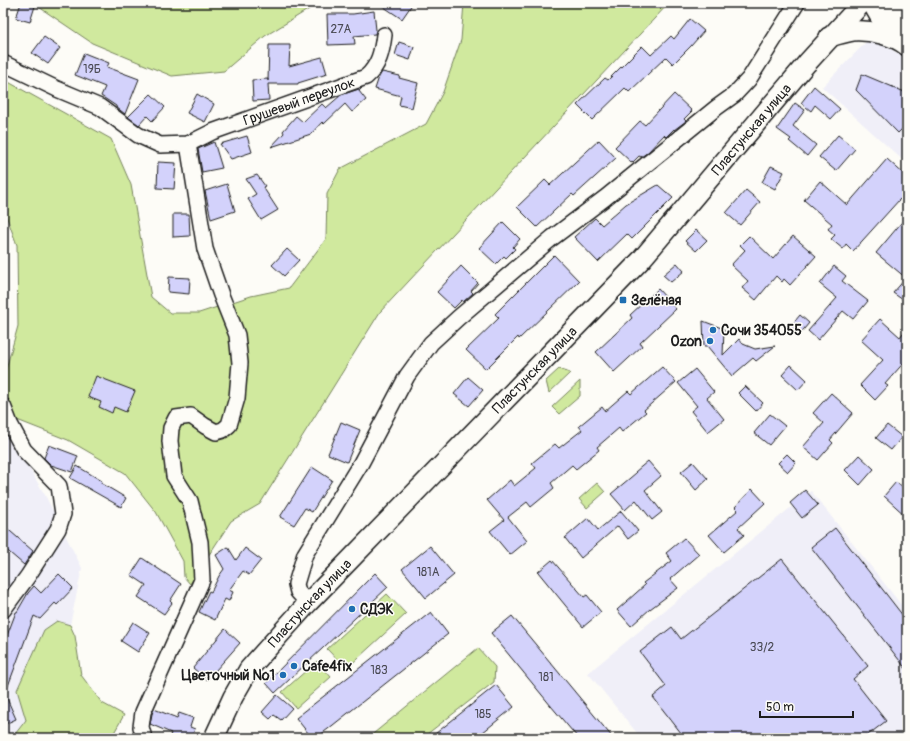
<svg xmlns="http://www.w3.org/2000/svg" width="910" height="741" font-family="Pangolin,sans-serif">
<rect width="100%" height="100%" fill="#fdfcf7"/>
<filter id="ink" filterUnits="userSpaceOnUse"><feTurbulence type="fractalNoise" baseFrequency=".025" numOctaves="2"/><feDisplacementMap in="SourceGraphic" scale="8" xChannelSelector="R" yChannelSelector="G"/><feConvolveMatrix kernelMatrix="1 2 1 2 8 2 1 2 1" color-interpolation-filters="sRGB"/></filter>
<g filter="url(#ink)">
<path fill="#f0eff8" d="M871 37 907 59V164L822 87Z
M3 433 12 439 45 495 82 568 70 625 57 621 26 720 12 738H3Z
M811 491 907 612V738H641L588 673Z"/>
<path fill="#d0e99e" stroke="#76825d" d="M33 3H319L265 36 224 71 172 76 92 43Z
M464 3H669L380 312 260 504 231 521 190 584 184 577 183 561 156 512 125 473 68 440 12 418 3 390V380L18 326 17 245 3 207V79L111 139 131 185 151 297 170 313H199L251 296 289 288 326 239 327 194 340 169 426 124 443 92 461 40Z
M559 369 570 373 549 393 546 381Z
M580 381V396L559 414 552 407Z
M597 483 605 492 587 508 579 499Z
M387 594 406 614 346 669 327 649Z
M57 621 70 625 75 636 81 675 102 703 124 715 111 738H12L26 720 17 690 44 630Z
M478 648 495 667 494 682 422 738H368Z
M317 661 331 677 296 708 282 692Z"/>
<path fill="#d3d2fb" stroke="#1c1c1c" d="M21 3H36L30 22 16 18Z
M378 3H413L402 19Z
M374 11 376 30 375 34 354 36 355 44 328 45 327 14H353Z
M690 19 704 31 691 46 673 64 666 57 629 92 625 88 592 120 577 105 605 78 608 80 642 46 651 55 671 36 674 39Z
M44 37 60 48 48 64 32 53Z
M399 42 414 47 410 60 395 55Z
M269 45H290L289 66 322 57 327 74 298 83V84H268L269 100 253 101 252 80 268 79V81Z
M84 53 109 63 107 67 139 79 125 114 116 107V106L101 96 105 87 75 75Z
M382 72 400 76 399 78 418 83 412 108 399 105 401 96 375 89 379 77Z
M862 74 907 93V124L898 133 856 90Z
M814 86 840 109 831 119 815 105 811 111 801 103Z
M362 88 359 91 366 100 352 112 345 104 324 124 322 122 311 134 271 147 284 133 283 131 296 116 303 122 322 104 326 108 341 95Z
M151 94 165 107 152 121 147 116 139 125 128 117Z
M197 94 214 104 205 122 187 113Z
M674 94 692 111 684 119 686 121 674 130V129L666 137 664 135 648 152 641 157 639 156 632 163 615 147 640 121 645 125Z
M795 103 805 110 793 126 816 145 807 156 789 141 791 139 777 129Z
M838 135 855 149 836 171 819 157Z
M247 136 252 152 231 159 220 144Z
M599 140 616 158 574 196 572 194 537 227 517 207 545 180 550 185Z
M214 142 222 168 202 172 198 149Z
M887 159 907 177V205L900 199 853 251 846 244 843 249 831 239 835 235 828 229 832 224 804 200 820 181 847 205Z
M158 162 176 163 174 189 157 188Z
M771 166 784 172 775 189 762 182Z
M257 175 265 186 263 187 278 210 261 220 248 199 256 194 246 179Z
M227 184 235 211 211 219 205 191Z
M658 185 673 198 632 239 627 234 598 262 574 237 595 218 602 225 626 204Z
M746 190 760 202 740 225 726 213Z
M173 214H189L190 236 173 237Z
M907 216V295L903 300 893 293 906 278 876 253Z
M503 222 520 239 513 247 515 249 506 258 504 256 496 264 479 248Z
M696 230 707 240 696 251 685 241Z
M749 236 773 259 793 236 816 256 790 285 784 279 782 282 776 276 756 300 742 288 748 281 731 265 745 250 740 245Z
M287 249 299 260 284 276 272 265Z
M554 255 579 281 519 339 518 337 486 369 466 350 499 318 495 314Z
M677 263 684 271 671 282 663 275Z
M461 266 478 283 471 291 473 293 463 302 462 300 454 308 437 292Z
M834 266 846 276 842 281 868 301 853 319 843 311 818 340 808 331 837 298 820 284Z
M169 277 190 278 189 294 168 292Z
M658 289 676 309 640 343 642 346 614 372 596 352 632 318 630 315Z
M800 315 809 323 799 335 790 327Z
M880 319 900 337 907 328V359L885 384 888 386 875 400 860 385 883 360 861 340Z
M703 321 724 329 723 355 739 339 743 344 755 349 775 346 756 361 753 358 732 376 707 346H704Z
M791 365 807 380 798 390 782 375Z
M662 367 676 382 644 410 646 412 622 432 619 428 597 447 599 450 576 469 572 465 551 483 554 488 531 507 527 502 508 517 527 541 510 555 490 531 504 520 487 500 510 480 514 486 536 468 532 463 555 444 559 448 582 430 579 426 602 407 605 411 628 391 631 394Z
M695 369 714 392 707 398 724 419 708 432 691 411 697 406 678 383Z
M96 376 135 391 126 412 114 407 112 413 99 407 101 402 88 397Z
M468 377 483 390 469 406 454 394Z
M745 386 763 403 756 411 738 393Z
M831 393 853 413 830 440 833 443 818 460 803 447 824 423 813 413Z
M770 414 785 426 769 445 754 433Z
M341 422 360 430 347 462 328 454Z
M887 425 902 437 891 450 876 438Z
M49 445 78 456 72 472 51 465 44 458Z
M787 454 796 463 788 472 778 463Z
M859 455 874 469 860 485 845 470Z
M648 461 661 476 645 490 662 512 652 520 636 500 625 510 611 494 636 473 635 472Z
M693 462 708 479 696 490 681 472Z
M77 466 102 481 101 483 126 498 121 507 70 478Z
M312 467 332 480 312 512 305 508 294 525 280 517Z
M896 482 907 492V517L884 496Z
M752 489 765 503 738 528 744 535 724 552 709 535 738 510 735 507Z
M805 490 818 505 802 518 790 503Z
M621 511 638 531 628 539 618 526 581 558 565 538 588 518 598 530Z
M3 525 33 551 24 565 3 547Z
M835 528 907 621V670L811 547Z
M684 538 699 554 670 579 678 588 650 609 631 626 617 610 645 585 643 583 672 561 666 553Z
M430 546 454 575 426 598 402 569Z
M228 547 236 560 245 548 261 560 249 575 243 571 229 590 233 592 229 601 225 599 215 620 199 612 209 591 211 592 219 576 224 569 216 555Z
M142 558 181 584 170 601 172 603 164 614 138 597 146 585 131 575Z
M782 559 868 666 853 679 886 721 864 738H685L653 697 666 686 640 652 672 627 681 639Z
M552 560 584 597 587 595 601 612 583 627 538 572Z
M375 573 388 587 275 693 266 683Z
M59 574 73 588 57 605 55 603 40 619 34 616 5 694 16 719 3 725V646L16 612H17L28 593 34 586 41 593Z
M431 612 448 634 328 729 316 738H312L296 718Z
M512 616 613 738H578L551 706 491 633Z
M133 622 150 633 138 652 121 641Z
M225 629 240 643 207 680 193 668Z
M496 685 514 707 477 737 476 738H430Z
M277 695 292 708 281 720 274 715 270 719 262 712Z
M154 709 177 718 179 713 193 718 190 727 195 729 191 738H169L171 733 150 724 152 714Z"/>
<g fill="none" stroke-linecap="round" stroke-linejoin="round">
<g stroke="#1c1c1c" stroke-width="18">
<g id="minor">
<path id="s1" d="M3 63 57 89 100 107 138 135 160 145 188 144 212 132 366 77C379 66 382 51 384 35"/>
<path d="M3 406 10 424 24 450 59 486 63 514 58 529 28 576 3 610"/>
<path d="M308 603 298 592 296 584 305 554 361 463 407 376 431 343 458 318 552 238 605 198 716 108 734 95 749 79 797 3"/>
<path d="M144 738 141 727 143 712 202 580 200 542 190 501 174 476 170 441 171 428 176 418 191 416 205 426 216 432 223 430 229 425 237 398 240 363 237 335 221 295 205 249 188 144"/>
</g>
</g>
<g stroke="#1c1c1c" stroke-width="22">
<g id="major">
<path d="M872 3 880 17 901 40"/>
<path d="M879 3 907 24"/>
<path d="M906 3 907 10"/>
<path d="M829 37C837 35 845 32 853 31 870 30 894 35 907 46"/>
<path id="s2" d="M214 738 233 697 249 669 308 603 641 260 807 63 862 3"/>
</g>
</g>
<use href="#minor" stroke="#fdfcf7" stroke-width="15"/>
<use href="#major" stroke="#fdfcf7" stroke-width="19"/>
</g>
</g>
<g fill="#1f6fb2" stroke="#fdfcf7" stroke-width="1.5">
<rect x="619" y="296" width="8" height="8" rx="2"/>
<circle cx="713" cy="330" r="4"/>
<circle cx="710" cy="341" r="4"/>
<circle cx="352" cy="609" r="4"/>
<circle cx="294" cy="666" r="4"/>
<circle cx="283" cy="675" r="4"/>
</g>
<g text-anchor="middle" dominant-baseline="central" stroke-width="3" stroke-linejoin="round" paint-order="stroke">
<g font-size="12" fill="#4a4a54">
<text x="341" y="29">27А</text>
<text x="92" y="69">19Б</text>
<text x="428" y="572">181А</text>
<text x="762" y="647">33/2</text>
<text x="379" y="670">183</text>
<text x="546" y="677">181</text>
<text x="483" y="714">185</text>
</g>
<g font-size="14" fill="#1c1c1c" stroke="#fdfcf7">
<text stroke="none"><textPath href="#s1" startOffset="325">Грушевый переулок</textPath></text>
<text stroke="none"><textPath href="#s2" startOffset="815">Пластунская улица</textPath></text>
<text stroke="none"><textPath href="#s2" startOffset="491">Пластунская улица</textPath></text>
<text stroke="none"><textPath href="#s2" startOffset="167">Пластунская улица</textPath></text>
</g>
<g font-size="14" font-weight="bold" fill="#1c1c1c" stroke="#fdfcf7" text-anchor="start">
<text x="631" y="300">Зелёная</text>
<text x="721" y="330">Сочи 354055</text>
<text x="702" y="341" text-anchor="end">Ozon</text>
<text x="360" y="609">СДЭК</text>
<text x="302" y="666">Cafe4fix</text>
<text x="275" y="675" text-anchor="end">Цветочный №1</text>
</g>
</g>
<rect width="910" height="741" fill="none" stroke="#fdfcf7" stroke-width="16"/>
<rect x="8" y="8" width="894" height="725" fill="none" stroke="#1c1c1c" stroke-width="1.5" filter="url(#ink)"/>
<path d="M760 711v6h93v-6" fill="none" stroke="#1c1c1c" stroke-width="2"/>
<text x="766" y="711" font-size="12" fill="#1c1c1c" stroke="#fdfcf7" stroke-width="3" paint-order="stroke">50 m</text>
</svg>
